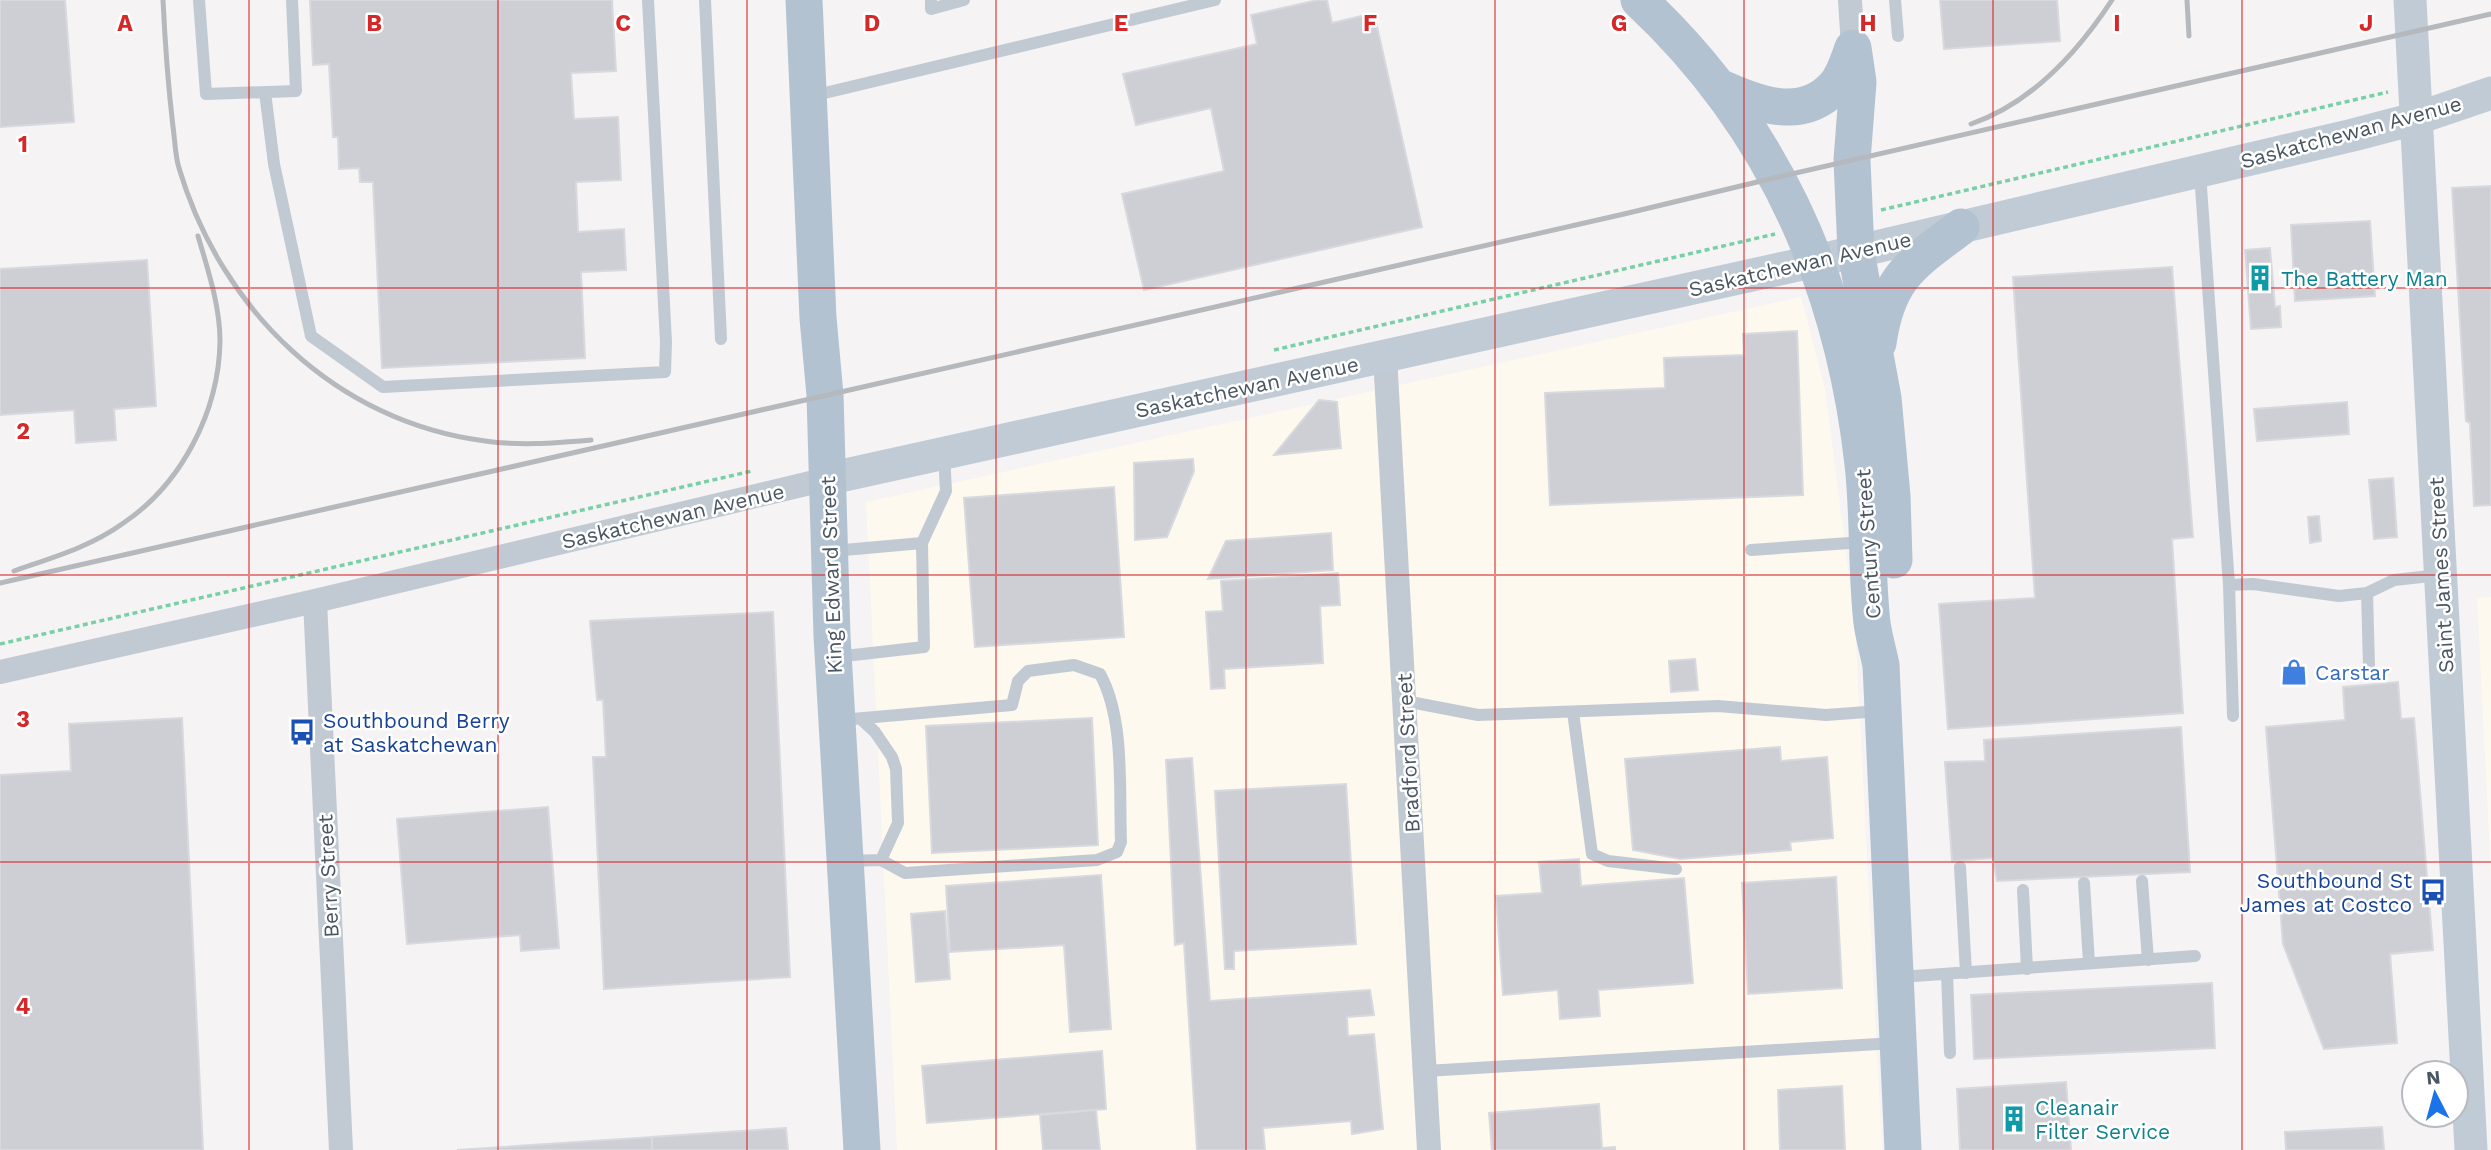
<svg xmlns="http://www.w3.org/2000/svg" width="2491" height="1150" font-family="'Work Sans',sans-serif">
<rect width="100%" height="100%" fill="#f5f3f3"/>
<path fill="#fdf9ef" d="M1801 297 1825 388 1855 623 1882 1150H897L866 502Z
M2491 597V877L2477 598Z"/>
<path fill="#cdcfd5" stroke="#d7d9de" stroke-width="2" d="M0 0H65L74 122 0 127Z
M310 0H612L616 71 571 73 574 119 618 117 621 180 576 182 578 232 624 229 626 270 581 272 585 358 382 368 373 182H360L359 168 339 169 338 137H333L329 64 313 65Z
M1318 0H1327L1332 23 1374 13 1422 227 1144 290 1122 194 1224 171 1211 108 1136 125 1123 74 1257 44 1251 15Z
M1940 0H2057L2060 41 1944 49Z
M2491 186V505L2474 506 2470 423 2466 421 2452 188Z
M2370 221 2375 296 2295 301 2291 225Z
M2270 248 2275 307 2280 306 2281 327 2251 329 2245 250Z
M147 260 156 406 114 409 116 440 76 443 74 410 0 415V269Z
M2172 267 2193 537 2172 539 2183 713 1948 729 1939 604 2035 598 2013 277Z
M1797 331 1803 495 1550 505 1545 393 1665 388 1664 358 1744 355 1743 334Z
M1319 400 1337 402 1341 448 1274 455Z
M2347 402 2349 434 2257 441 2254 409Z
M1193 459 1194 471 1167 537 1135 540 1134 463Z
M2393 478 2397 537 2374 539 2369 480Z
M1114 487 1124 637 975 647 964 498Z
M2319 516 2321 541 2310 543 2308 517Z
M1331 533 1333 570 1208 579 1226 541Z
M1338 573 1340 605 1320 606 1323 663 1224 669 1225 688 1211 689 1206 612 1223 611 1221 581Z
M773 612 790 977 604 989 593 757H606L603 700H597L590 621Z
M1695 659 1698 690 1671 692 1669 661Z
M2398 682 2401 719 2414 718 2433 950 2390 954 2397 1043 2324 1049 2283 944 2266 727 2345 720 2343 687Z
M182 718 203 1150H0V775L71 771 69 724Z
M1092 718 1098 845 932 853 926 726Z
M2181 727 2190 872 1997 881 1993 858 1952 861 1945 762 1985 761 1984 740Z
M1780 747 1781 761 1827 757 1833 838 1790 842 1791 850 1680 859 1633 850 1625 759Z
M1192 758 1210 1001 1370 990 1374 1015 1347 1017 1348 1036 1374 1034 1383 1129 1352 1134 1351 1121 1263 1128 1265 1150H1197L1184 943 1175 945 1166 760Z
M1346 784 1356 944 1234 951V969H1225L1215 791Z
M548 807 559 948 521 951 520 935 407 944 397 819Z
M1579 859 1581 886 1684 878 1693 983 1598 990 1600 1016 1560 1019 1558 990 1503 995 1496 896 1542 893 1539 862Z
M1101 875 1111 1029 1070 1032 1064 945 950 952 946 886Z
M1836 877 1842 988 1748 994 1742 883Z
M945 911 950 979 916 982 911 914Z
M2212 983 2215 1048 1974 1059 1971 995Z
M1102 1051 1106 1109 927 1123 922 1066Z
M2066 1082 2071 1150H1960L1957 1089Z
M1842 1086 1845 1150H1780L1778 1090Z
M1599 1104 1602 1148 1615 1147V1150H1492L1489 1113Z
M1096 1110 1100 1150H1043L1040 1115Z
M2382 1127 2384 1150H2286L2285 1132Z
M786 1128 788 1150H652V1137Z
M652 1137V1150H457Z"/>
<g fill="none" stroke-linecap="round" stroke-linejoin="round">
<path stroke="#7ad0a6" stroke-width="3.5" stroke-dasharray="5 3.5" stroke-linecap="butt" d="M1881 210 2388 92
M1274 350 1775 234
M0 644 752 471"/>
<path stroke="#c1cad2" stroke-width="12" d="M199 0 206 94 296 91 292 0
M705 0 721 339
M931 0V9L964 0
M1895 0 1898 36
M265 92 274 164 311 336 383 387 665 372 666 342 648 0
M812 96 1215 0
M2200 173 2229 585
M922 543 946 491 944 454
M1751 550 1864 542
M833 551 922 543 924 647 836 657
M2367 593 2369 667
M1405 701 1478 715 1718 706 1826 715 1880 711
M1573 712 1592 854 1608 861 1676 869
M2233 716 2229 585 2253 584 2339 596 2367 593 2394 580 2440 575
M861 719 875 732 892 757 896 769 898 823 881 860
M841 720 1012 705 1018 681 1028 671 1074 665 1100 674C1125 719 1119 791 1121 842L1117 852 1097 860 905 873 881 860 847 861
M1960 867 1966 973
M2142 881 2148 960
M2084 883 2089 963
M2023 890 2027 969
M1947 974 1950 1053
M1900 977 2195 956
M1426 1071 1895 1043"/>
<path stroke="#c1cad2" stroke-width="24" d="M1850 0 1853 48
M1385 356 1429 1150
M315 601 341 1150
M0 672 315 601 827 479"/>
<path stroke="#c1cbd6" stroke-width="33" d="M2410 0 2471 1150
M827 479 1816 261 2353 135 2418 118 2491 93"/>
<path stroke="#b3c2d1" stroke-width="37" d="M804 0 818 318 825 395 832 636 862 1150
M1639 0C1773 125 1843 284 1863 464 1869 517 1866 570 1872 623 1874 637 1878 651 1881 665L1903 1150
M1853 48 1858 82 1852 160 1856 252 1883 398 1892 496 1894 560
M1717 86C1754 103 1801 123 1834 87 1844 77 1848 61 1853 48
M1878 343C1887 278 1911 264 1961 227"/>
<path stroke="#b5b8bd" stroke-width="5" d="M163 0C165 43 168 84 173 127 175 140 175 155 179 168 221 310 336 422 485 441 521 446 555 443 591 440
M2187 0 2189 36
M1971 124C2032 103 2078 52 2112 0
M14 571C51 558 90 547 122 524 181 485 219 412 220 341 220 306 208 270 198 236
M0 583 1624 214 1778 177 2491 14"/>
</g>
<path fill="none" stroke="#d62828" stroke-width="2" stroke-opacity="0.55" d="M249 0V1150M498 0V1150M747 0V1150M996 0V1150M1246 0V1150M1495 0V1150M1744 0V1150M1993 0V1150M2242 0V1150M0 288H2491M0 575H2491M0 862H2491"/>
<defs>
<g id="building-bare" transform="scale(2.1)"><path d="M-4-6H4V6H1V3H-1V6H-4ZM-2.5-4.3h1.7v1.8h-1.7ZM.8-4.3h1.7v1.8H.8ZM-2.5-1h1.7V.8h-1.7ZM.8-1h1.7V.8H.8Z" fill="#0f9aa8" stroke="#fff" stroke-width="2.5" paint-order="stroke"/></g>
<g id="shop-bare" transform="scale(2.1)"><path d="M-5-2.5h2.3a2.7 3.5 0 0 1 5.4 0H5L5.5 6h-11ZM-1.5-2.5h3a1.5 2.3 0 0 0-3 0Z" fill="#3f7fe0" stroke="#fff" stroke-width="2.5" paint-order="stroke"/></g>
<g id="bus-bare" transform="scale(2.1)"><path d="M-5-6H5V4H4V6H2V4H-2V6H-4V4H-5ZM-3.5-4V0h7V-4ZM-3.5 1.2v1.5H-2V1.2ZM2 1.2v1.5H3.5V1.2Z" fill="#1a4fb4" stroke="#fff" stroke-width="2.5" paint-order="stroke"/></g>
</defs>
<g fill-rule="evenodd">
<use href="#building-bare" x="2260" y="278"/>
<use href="#shop-bare" x="2294" y="672"/>
<use href="#bus-bare" x="302" y="732"/>
<use href="#bus-bare" x="2433" y="892"/>
<use href="#building-bare" x="2014" y="1119"/>
</g>
<g text-anchor="middle" dominant-baseline="central" stroke-width="5" stroke-linejoin="round" paint-order="stroke">
<g font-size="21" fill="#4a5661" stroke="#fff">
<text transform="translate(2351 132) rotate(-15)">Saskatchewan Avenue</text>
<text transform="translate(1800 264) rotate(-13)">Saskatchewan Avenue</text>
<text transform="translate(1247 387) rotate(-12)">Saskatchewan Avenue</text>
<text transform="translate(673 516) rotate(-13)">Saskatchewan Avenue</text>
<text transform="translate(1868 544) rotate(-94)">Century Street</text>
<text transform="translate(831 575) rotate(-92)">King Edward Street</text>
<text transform="translate(2441 575) rotate(-93)">Saint James Street</text>
<text transform="translate(1408 753) rotate(-93)">Bradford Street</text>
<text transform="translate(328 876) rotate(-93)">Berry Street</text>
</g>
<g font-size="21" fill="#0d838f" stroke="#fff" text-anchor="start">
<text x="2281" y="278">The Battery Man</text>
<text x="2035" y="1107">Cleanair<tspan x="2035" dy="24">Filter Service</tspan></text>
</g>
<g font-size="21" fill="#366cbe" stroke="#fff" text-anchor="start">
<text x="2315" y="672">Carstar</text>
</g>
<g font-size="21" fill="#164399" stroke="#fff" text-anchor="start">
<text x="323" y="720">Southbound Berry<tspan x="323" dy="24">at Saskatchewan</tspan></text>
<text x="2412" y="880" text-anchor="end">Southbound St<tspan x="2412" dy="24">James at Costco</tspan></text>
</g>
</g>
<g font-size="23" text-anchor="middle" font-weight="bold" fill="#d62828" stroke="#fff" stroke-width="5" stroke-linejoin="round" paint-order="stroke">
<text x="125" y="31">A</text>
<text x="374" y="31">B</text>
<text x="623" y="31">C</text>
<text x="872" y="31">D</text>
<text x="1121" y="31">E</text>
<text x="1370" y="31">F</text>
<text x="1619" y="31">G</text>
<text x="1868" y="31">H</text>
<text x="2117" y="31">I</text>
<text x="2366" y="31">J</text>
<text x="23" y="152">1</text>
<text x="23" y="439">2</text>
<text x="23" y="727">3</text>
<text x="23" y="1014">4</text>
</g>
<g transform="translate(2435 1094) rotate(354)"><circle r="33" fill="#ffffff" stroke="#b7bbc0" stroke-width="2"/>
<path d="M0-5L12 26L0 18L-12 26Z" fill="#1a73e8"/>
<text y="-10" font-size="19" font-weight="bold" text-anchor="middle" fill="#4a5661">N</text>
</g>
</svg>
